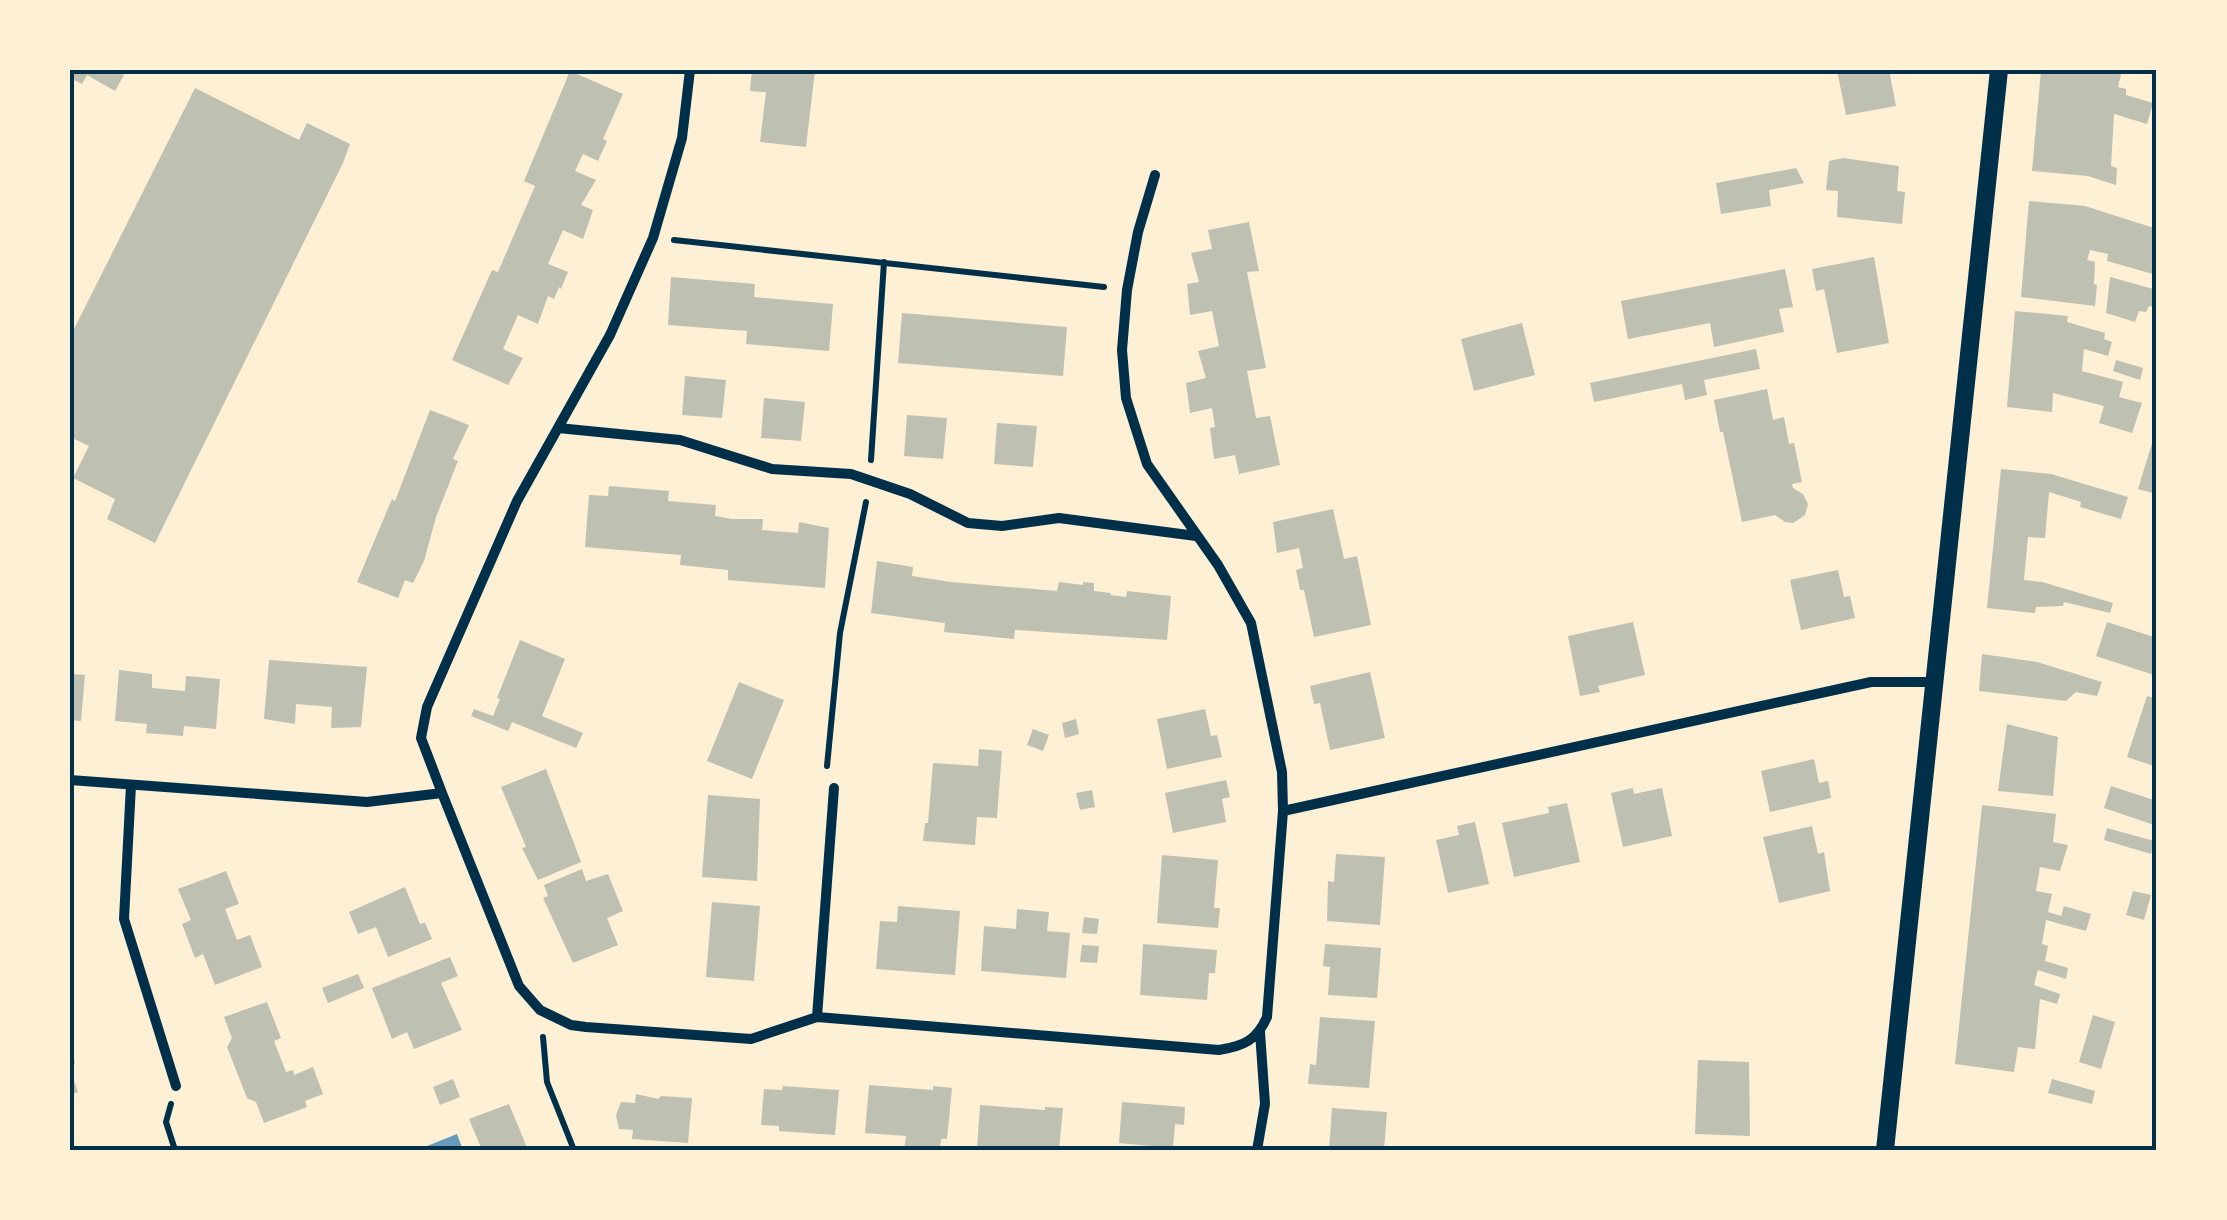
<svg xmlns="http://www.w3.org/2000/svg" width="2227" height="1220" font-family="Cabin,sans-serif">
<rect width="100%" height="100%" fill="#fdf0d5"/>
<path fill="#669bbc" d="M457 1134 463 1150H417Z"/>
<path fill="#bec0b2" d="M70 70H114L124 75 115 91 87 75 82 84 70 78Z
M752 70H815L806 147 760 142 766 92 750 91Z
M1837 70H1889L1896 106 1846 115Z
M2041 70H2122L2118 87 2126 89V95L2153 103 2147 124 2114 114 2111 166 2117 168 2116 185 2088 176 2032 171Z
M570 71 623 94 603 139 607 141 598 161 583 154 575 171 596 180 581 205 593 210 583 239 563 230 548 264 568 272 561 289 559 287 554 299 548 296 538 324 518 315 503 349 523 358 508 385 452 360 492 270 498 272 535 186 524 181Z
M195 88 299 140 307 123 350 144 343 163 155 543 107 519 115 499 73 478 89 446 70 437V337Z
M1843 158 1899 166 1897 191 1905 192 1902 224 1837 217 1838 191 1826 190 1829 161Z
M1796 168 1804 183 1769 190 1771 206 1721 214 1716 183Z
M2029 201 2085 206 2157 229V260L2153 274 2107 261 2108 254 2090 250 2087 260 2095 262 2094 284 2097 285 2095 306 2021 297Z
M1249 222 1259 271 1247 272 1266 368 1247 371 1256 418 1270 416 1280 465 1239 474 1235 455 1214 459 1210 428 1215 427 1212 408 1190 413 1186 383 1206 378 1198 351 1219 346 1212 311 1190 315 1187 284 1199 282 1191 253 1212 249 1208 230Z
M1874 257 1889 343 1837 353 1824 289 1816 291 1812 269Z
M1785 269 1793 307 1779 309 1784 332 1714 347 1710 323 1628 339 1621 301Z
M671 277 755 284 754 297 833 304 829 351 746 344 747 331 668 325Z
M2110 277 2157 290V308L2149 306 2146 312 2139 311 2135 322 2106 313Z
M2015 311 2068 316 2067 322 2105 333 2104 339 2112 342 2108 356 2084 349 2082 371 2123 382 2119 397 2142 403 2132 433 2099 423 2104 406 2053 393 2052 412 2007 407Z
M902 313 1067 327 1063 376 898 363Z
M1522 323 1535 375 1474 391 1461 339Z
M1756 349 1760 369 1704 380 1707 395 1685 400 1682 384 1594 402 1590 383Z
M2116 360 2143 368 2140 380 2113 371Z
M685 376 726 380 722 418 682 415Z
M1767 389 1773 420 1784 417 1789 444 1794 443 1802 482 1792 484 1793 488 1803 494 1808 504 1805 515 1793 523 1785 522 1775 515 1742 522 1723 432H1720L1714 400Z
M764 398 805 402 801 441 761 438Z
M430 410 469 425 453 459 458 461 436 517 424 561 413 583 405 580 398 598 357 582 392 499 395 501Z
M907 415 947 418 943 459 904 456Z
M997 423 1037 426 1033 467 994 464Z
M2153 440 2157 441V494L2138 489Z
M2001 469 2051 474 2128 497 2121 519 2080 507 2081 502 2049 492 2045 538 2028 537 2024 580 2042 582 2113 603 2110 613 2064 602 2063 606 2036 607 2035 613 1987 608Z
M609 486 669 491 668 501 716 505 715 516 732 519H763L762 530 798 533 799 522 829 528 825 588 728 580V570L680 565 681 555 585 547 589 495 608 496Z
M1333 509 1344 559 1357 556 1371 625 1314 637 1304 590H1300L1296 570 1303 568 1299 548 1277 553 1273 522Z
M877 561 913 567 912 576 951 582 1057 591 1059 582 1083 585V582L1094 583V591L1111 593 1110 595 1126 597 1127 591 1171 596 1167 640 1015 630 1014 639 944 632 945 623 871 613Z
M1838 570 1844 597 1850 596 1855 618 1801 630 1790 580Z
M1633 622 1645 675 1598 686 1600 692 1580 696 1568 636Z
M2107 622 2157 638V676L2096 656Z
M520 640 565 659 542 716 583 733 576 748 512 722 508 731 471 716 474 709 493 716 500 699 497 698Z
M1982 654 2037 662 2102 682 2097 696 2076 692 2066 701 1979 691Z
M269 660 367 667 361 727 331 728 332 707 296 704 295 724 264 719Z
M119 670 152 674V688L185 691 186 676 220 679 216 729 184 726 183 736 146 733 147 724 115 721Z
M1370 672 1385 738 1330 750 1320 703 1314 704 1310 686Z
M70 674 85 675 81 721 70 720Z
M739 682 784 700 752 779 707 761Z
M2147 696 2157 699V767L2127 757Z
M1205 709 1211 736 1217 735 1222 757 1167 769 1157 719Z
M1076 719 1079 734 1065 738 1062 723Z
M2007 724 2058 737 2053 796 1998 791Z
M1033 729 1049 735 1043 751 1027 745Z
M979 749 1002 751 997 818 977 817 975 845 923 841 925 823H928L933 763 978 766Z
M1814 759 1819 783 1828 781 1831 798 1770 812 1761 771Z
M546 769 581 862 538 880 522 848 526 847 501 787Z
M1226 780 1230 797 1222 799 1226 822 1173 833 1165 793Z
M2111 786 2157 801V826L2104 808Z
M1633 788 1634 794 1662 788 1672 836 1623 847 1611 793Z
M1092 790 1095 807 1080 810 1076 793Z
M708 795 760 799 757 881 702 877Z
M1567 803 1580 862 1514 877 1502 823 1549 813 1548 807Z
M1982 805 2056 814 2053 842 2068 845 2060 871 2040 867 2036 891 2052 894 2048 912 2061 916 2064 906 2091 914 2086 931 2046 920 2042 944 2048 946 2045 961 2068 968 2066 979 2038 970 2034 985 2060 994 2057 1004 2040 999 2035 1049 2018 1047 2014 1072 1955 1064Z
M1475 822 1489 884 1448 893 1436 840 1459 835 1457 826Z
M1812 826 1818 854 1824 852 1830 891 1779 903 1763 837Z
M2107 828 2154 841 2151 854 2104 840Z
M1336 854 1385 857 1380 925 1327 921 1328 881 1334 882Z
M1162 855 1218 860 1214 908H1220L1218 928 1157 923Z
M582 869 586 881 608 874 623 911 607 918 618 945 573 963 543 898 548 896 544 885Z
M226 871 239 904 225 909 237 940 250 935 262 967 215 985 203 954 195 958 182 924 191 920 178 889Z
M405 887 420 924 425 923 432 939 388 957 376 927 358 934 349 912Z
M2133 891 2151 895 2144 920 2126 915Z
M712 902 760 906 754 981 706 977Z
M898 906 960 911 955 975 876 969 880 921 897 922Z
M1017 909 1049 912 1047 931 1070 933 1066 978 981 971 984 926 1016 929Z
M1084 917 1099 919 1097 934 1082 933Z
M1143 944 1217 950 1215 973H1209L1207 1000 1140 995Z
M1325 944 1381 948 1377 998 1328 995 1330 967 1323 966Z
M1082 945 1099 946 1097 963 1080 962Z
M450 957 458 976 441 983 462 1030 414 1049 407 1032 392 1039 372 988Z
M358 974 364 988 328 1003 322 988Z
M267 1002 281 1038 274 1041 286 1072 293 1070 294 1075 313 1067 323 1094 305 1101 307 1107 264 1123 256 1102 247 1098 227 1047 232 1038 224 1017Z
M2093 1015 2115 1022 2101 1069 2079 1062Z
M1320 1017 1375 1021 1369 1088 1308 1084 1310 1064 1316 1065Z
M70 1050 75 1062 71 1072 78 1092 70 1095Z
M1698 1060 1749 1062 1750 1136 1695 1134Z
M453 1079 460 1097 440 1105 433 1087Z
M2052 1079 2095 1091 2092 1104 2048 1093Z
M869 1085 933 1090V1086L952 1088 947 1139H941L940 1150H904L906 1136 865 1133Z
M783 1086 839 1090 835 1135 779 1131V1126L761 1125 764 1089 782 1090Z
M636 1094 658 1099 661 1096 692 1098 688 1143 632 1139 633 1130 619 1129 616 1115 621 1102 635 1103Z
M1122 1102 1185 1107 1184 1125 1175 1124 1173 1148 1119 1143Z
M509 1104 528 1150H482L469 1119Z
M980 1105 1045 1110V1107L1063 1108 1059 1150H977Z
M1332 1108 1387 1112 1384 1150H1329Z"/>
<g fill="none" stroke-linecap="round" stroke-linejoin="round">
<path stroke="#003049" stroke-width="6" d="M674 240 1104 287
M871 460 884 262
M827 766 840 633 866 502
M543 1037 547 1082 574 1150
M171 1104 166 1122 175 1150"/>
<path stroke="#003049" stroke-width="10" d="M1155 175 1138 232 1127 290 1122 350 1126 398 1147 464 1218 565 1251 623 1282 772 1283 811
M558 428 680 440 772 469 851 474 910 494 968 523 1002 526 1059 518 1196 536
M70 780 367 802 442 793 519 986 540 1010 571 1025 586 1027 751 1039 817 1017 1219 1050C1244 1046 1257 1040 1267 1017L1283 811 1871 682H1934
M131 785 124 919 176 1086
M442 793 421 738 427 707 517 501 610 335 653 238 682 138 690 70
M817 1017 834 788
M1257 1150 1265 1104 1260 1032"/>
<path stroke="#003049" stroke-width="18" d="M1885 1150 1999 70"/>
</g>
<rect width="2227" height="1220" fill="none" stroke="#fdf0d5" stroke-width="145"/>
<rect x="72" y="72" width="2082" height="1076" fill="none" stroke="#003049" stroke-width="4"/>
</svg>
